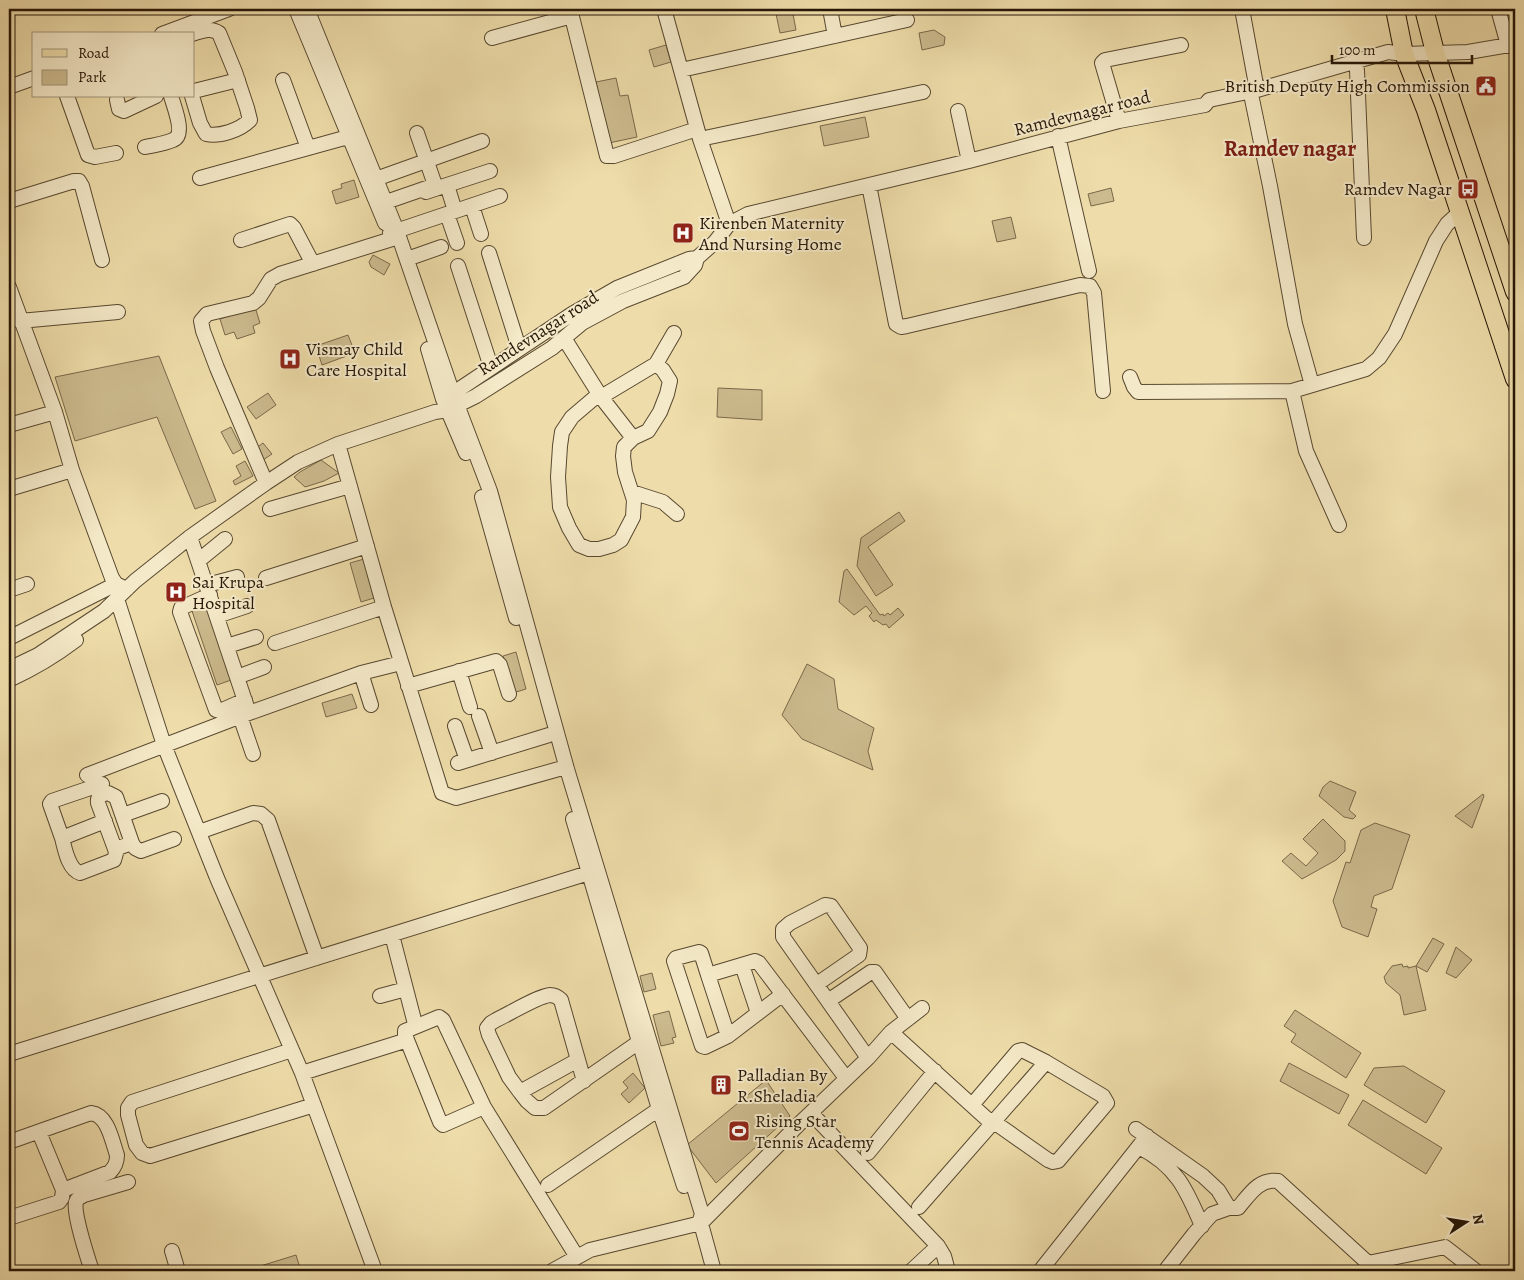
<svg xmlns="http://www.w3.org/2000/svg" width="1524" height="1280" font-family="Alegreya,serif">
<rect width="100%" height="100%" fill="#eda"/>
<filter id="stains"><feTurbulence type="fractalNoise" baseFrequency=".004" numOctaves="4"/><feColorMatrix values="0 0 0 0 .2 0 0 0 0 .09 0 0 0 0 .02 0 0 0 .5 -.17"/></filter>
<radialGradient id="worn" r=".72"><stop offset=".6" stop-color="#630" stop-opacity="0"/><stop offset="1" stop-color="#630" stop-opacity=".3"/></radialGradient>
<path fill="#ccbb8e" stroke="#79684a" d="M775 9H792L796 30 780 33Z
M934 30 945 37 944 45 922 50 919 33Z
M666 45 671 62 654 67 649 50Z
M616 78 620 96 628 95 637 137 609 143 596 82Z
M865 117 869 137 824 146 820 126Z
M354 180 359 197 336 204 332 191 342 188 341 184Z
M1111 188 1114 201 1091 206 1088 194Z
M1011 217 1016 238 997 242 992 221Z
M373 255 390 264 384 275 371 267 369 262Z
M255 307 260 323 253 326 255 333 237 339 234 332 225 335 220 319Z
M348 335 355 353 322 365 316 346Z
M159 356 216 501 195 509 157 417 75 441 55 377Z
M718 388 762 390V420L717 417Z
M268 393 276 405 256 419 247 407Z
M231 427 242 449 233 454 221 432Z
M263 443 272 454 263 460 255 449Z
M321 460 339 473 324 481 305 487 294 477 300 472Z
M245 461 253 476 235 485 233 481 241 476 236 466Z
M899 512 905 521 868 547 893 585 876 596 857 566 861 538Z
M364 559 374 598 361 602 350 563Z
M847 569 880 615 883 614 884 616 888 613 890 615 898 608 904 615 889 628 886 624 883 625 876 620 874 622 869 616 872 613 866 606 854 615 839 602 844 571Z
M209 605 234 679 217 685 192 611Z
M516 652 526 689 513 693 503 656Z
M807 664 834 679 838 709 874 728 868 751 873 770 802 739 782 715Z
M352 694 357 708 326 717 322 703Z
M1330 781 1356 792 1349 810 1356 816 1353 819 1344 817 1319 796 1323 787Z
M1483 794 1484 796 1472 828 1455 816Z
M1323 819 1345 841V851L1336 860 1302 879 1282 861 1291 853 1306 866 1318 853 1303 839Z
M1375 823 1410 835 1392 889 1374 896 1371 907 1377 909 1368 937 1342 927 1333 901 1346 862 1350 863 1361 830Z
M1433 938 1444 944 1427 972 1416 966Z
M1456 947 1472 960 1456 978 1446 973Z
M1402 964 1403 967 1408 966V968L1416 966 1426 1010 1404 1015 1400 995 1386 983 1384 977 1392 966Z
M652 973 656 989 644 992 640 976Z
M1295 1010 1361 1053 1346 1078 1291 1042 1296 1034 1284 1026Z
M669 1011 676 1037 672 1038 674 1043 661 1046 653 1015Z
M1289 1063 1349 1095 1339 1114 1280 1081Z
M1404 1066 1445 1091 1426 1123 1364 1085 1374 1068Z
M633 1073 645 1088 629 1103 621 1094 628 1088 623 1082Z
M766 1080 790 1116 716 1183 687 1145Z
M1363 1100 1442 1148 1426 1174 1348 1125Z
M296 1255 301 1271H255L254 1268Z"/>
<g fill="none" stroke-linecap="round" stroke-linejoin="round">
<g stroke="#584830" stroke-width="16">
<path id="minor" d="M296 9 385 223
M307 9 397 231 453 394 490 491 567 769 702 1214 700 1220 714 1271
M570 9 607 156H614L697 129
M664 9 700 139 729 224
M830 9 835 36
M1242 9 1257 90
M1498 9 1508 45 1515 48
M162 34 229 9
M492 38 572 16
M681 70 907 20
M1357 70 1364 238
M283 80 308 148
M9 87 34 78
M194 91 238 80
M67 96 88 155 95 157 116 153
M192 96 200 123 206 134C220 137 240 130 250 120L247 108 235 72 219 33C211 27 202 31 192 34
M1252 99 1270 186 1295 324 1312 385
M117 100 119 109 124 111 156 96
M958 111 969 161
M1119 121 1102 63 1105 60 1181 45
M1058 136 1089 271
M700 139 923 92
M145 147C154 145 164 144 173 140 186 135 174 107 171 96
M200 178 348 137
M370 181 482 141
M447 185 490 171
M869 185 896 324 901 327 907 326 1080 285 1090 286 1094 293 1103 391
M426 192 447 185 455 211
M9 201 74 181H79L82 186 102 260
M386 202 435 185 417 133
M472 206 481 234
M447 214 457 243
M390 233 500 196
M241 240 290 224 294 228 313 264
M489 253 519 348
M407 259 441 247
M458 266 491 367
M9 287 55 412 72 470 112 578 116 584 127 589
M20 321 118 312
M564 338 601 397 633 438
M428 349 443 399 466 453
M656 364 674 333
M1130 377 1134 387 1138 392 1292 391
M599 394 572 417 562 432 560 446 558 477 560 507 569 528 579 545 589 549H599L613 545 621 540 633 517 634 500 625 472 623 456 624 447 633 438 648 431 660 412 667 394 670 381 663 370 656 364 601 397
M446 398 572 314 617 288 689 259 697 258
M9 425 55 412
M338 444 384 607 442 793 456 798 566 767
M266 483 217 368 203 331 201 321 207 314 253 303 259 298 271 279 280 274 392 239
M9 489 72 470
M632 492 663 502 677 514
M482 497 516 618
M270 509 350 486
M1339 525 1306 451 1292 391 1366 369 1379 358 1395 334 1436 241 1447 224 1459 213
M190 537 249 713
M198 561 225 539
M266 578 367 546
M207 585 237 577
M9 590 27 584
M210 595 181 608 180 612 216 710 220 711 245 700
M117 599 164 745 217 878 302 1073 375 1271
M217 616 247 606
M9 638 116 584
M275 643 384 607
M227 646 256 637
M9 669 38 655 104 611 135 581 190 537 266 483 298 462 338 444 435 412 448 410 476 396 552 348 582 323 623 301 684 277 695 265 697 258 715 242 729 224 748 214 969 161 1119 121 1205 105 1209 100 1257 90 1388 52 1404 54 1468 52 1515 44
M459 671 470 707
M361 673 371 705
M237 677 264 667
M9 680C33 669 55 656 76 640
M408 686 496 661 500 665 509 694
M240 716 253 754
M479 716 492 753
M455 726 467 760
M458 763 549 735
M87 775 249 713 361 673 401 663
M102 784 52 801 50 804 62 838 105 821
M108 793 116 797 132 843 115 849 98 803C97 796 101 795 108 793Z
M123 815 162 801
M573 819 659 1109 684 1186
M199 832 253 813 261 814 268 820 317 958
M62 838C65 849 68 869 80 873L114 860 116 853 115 849
M132 843 135 848 141 851 174 839
M392 935 414 1020
M742 965 758 1013
M708 975 701 953 699 952 676 958 674 961 702 1046 705 1047 728 1036 783 994
M817 984 859 955 860 948 831 906 825 905 790 923 783 929V937L868 1058
M380 996 406 989
M828 1001 871 972H875L908 1019
M891 1032 987 1119 994 1122 1048 1160 1053 1162 1058 1161 1107 1103 1103 1096 1046 1062 1022 1050 1018 1051 972 1105
M728 1036 708 975 755 961 759 963 846 1078
M292 1050 132 1102 128 1108V1115L136 1145 142 1153 150 1156 314 1105
M9 1054 595 871
M578 1060 520 1092 509 1077 489 1035 487 1028 491 1023 496 1020C509 1014 538 996 550 995 555 995 558 997 561 1000L584 1081
M302 1073 401 1042
M520 1092 527 1101 535 1108H544L639 1042
M484 1107 443 1125 440 1122 405 1035V1031L439 1017 443 1020 484 1107 577 1257
M811 1113 938 1246 944 1256 948 1271
M1136 1129 1203 1176 1218 1190 1229 1208H1238C1249 1195 1259 1178 1278 1181L1368 1263 1445 1247 1476 1271
M9 1142 91 1113C108 1115 112 1141 117 1155 117 1163 115 1167 110 1172L63 1190
M1139 1147C1176 1166 1186 1188 1202 1226
M868 1153 935 1071
M548 1185 659 1109
M919 1207 1046 1062
M9 1218 59 1202 62 1198 63 1190 39 1132
M172 1251 178 1271
M92 1271C88 1259 73 1213 76 1202 77 1198 81 1197 84 1195L128 1182
M552 1271 590 1250 701 1223 798 1125 868 1058 891 1032 922 1008
M911 1271 938 1246
M1040 1271 1147 1136
M1165 1271 1194 1234 1212 1214 1229 1208"/>
</g>
<g stroke="#261607" stroke-width="20">
<path id="major" d="M1395 9 1404 54 1426 110 1515 379
M1424 9 1435 52 1515 292"/>
</g>
<use href="#minor" stroke="#f4e9c8" stroke-width="14"/>
<use href="#major" stroke="#eda" stroke-width="18"/>
</g>
<defs>
<g id="civic-square" transform="scale(1.125)"><rect x="-9" y="-9" width="18" height="18" rx="4" fill="#8f2418" stroke="#f4e9c8"/><path d="M-.6-6.5H3V-4.5H.6V-3L4-1V1h2V6H-6V1h2V-1L-.6-3ZM-1.2 2.5V6h2.4V2.5Z" fill="#fff"/></g>
<g id="bus-square" transform="scale(1.125)"><rect x="-9" y="-9" width="18" height="18" rx="4" fill="#8f2418" stroke="#f4e9c8"/><path d="M-5-6H5V4H4V6H2V4H-2V6H-4V4H-5ZM-3.5-4V0h7V-4ZM-3.5 1.2v1.5H-2V1.2ZM2 1.2v1.5H3.5V1.2Z" fill="#fff"/></g>
<g id="hospital-square" transform="scale(1.125)"><rect x="-9" y="-9" width="18" height="18" rx="4" fill="#8f2418" stroke="#f4e9c8"/><path d="M-5-5h3v3.5h4V-5h3V5h-3V1.5h-4V5h-3Z" fill="#fff"/></g>
<g id="building-square" transform="scale(1.125)"><rect x="-9" y="-9" width="18" height="18" rx="4" fill="#8f2418" stroke="#f4e9c8"/><path d="M-4-6H4V6H1V3H-1V6H-4ZM-2.5-4.3h1.7v1.8h-1.7ZM.8-4.3h1.7v1.8H.8ZM-2.5-1h1.7V.8h-1.7ZM.8-1h1.7V.8H.8Z" fill="#fff"/></g>
<g id="stadium-square" transform="scale(1.125)"><rect x="-9" y="-9" width="18" height="18" rx="4" fill="#8f2418" stroke="#f4e9c8"/><path d="M0-5a6.5 5 0 1 0 0 10a6.5 5 0 1 0 0-10ZM-3.5-1.8h7v3.6h-7Z" fill="#fff"/></g>
</defs>
<g fill-rule="evenodd">
<use href="#civic-square" x="1486" y="86"/>
<use href="#bus-square" x="1468" y="189"/>
<use href="#hospital-square" x="683" y="233"/>
<use href="#hospital-square" x="290" y="359"/>
<use href="#hospital-square" x="176" y="592"/>
<use href="#building-square" x="721" y="1085"/>
<use href="#stadium-square" x="739" y="1131"/>
</g>
<g text-anchor="middle" dominant-baseline="central" stroke-width="4" stroke-linejoin="round" paint-order="stroke">
<g font-size="18" fill="#261607" stroke="#f4e9c8" text-anchor="start">
<text x="1470" y="86" text-anchor="end">British Deputy High Commission</text>
<text x="1452" y="189" text-anchor="end">Ramdev Nagar</text>
<text x="699" y="223">Kirenben Maternity<tspan x="699" dy="21">And Nursing Home</tspan></text>
<text x="306" y="349">Vismay Child<tspan x="306" dy="21">Care Hospital</tspan></text>
<text x="192" y="582">Sai Krupa<tspan x="192" dy="21">Hospital</tspan></text>
<text x="737" y="1075">Palladian By<tspan x="737" dy="21">R.Sheladia</tspan></text>
<text x="755" y="1121">Rising Star<tspan x="755" dy="21">Tennis Academy</tspan></text>
</g>
<g font-size="18" fill="#261607" stroke="#f4e9c8">
<text transform="translate(1082 113) rotate(-14)">Ramdevnagar road</text>
<text transform="translate(538 333) rotate(-33)">Ramdevnagar road</text>
</g>
<g font-size="22" font-weight="bold" fill="#7a1f14" stroke="#f4e9c8">
<text x="1290" y="149">Ramdev nagar</text>
</g>
</g>
<rect width="1524" height="1280" fill="none" stroke="#eda" stroke-width="30"/>
<rect x="10" y="10" width="1504" height="1260" fill="none" stroke="#261607" stroke-width="2.5"/>
<rect x="15" y="15" width="1494" height="1250" fill="none" stroke="#261607"/>
<rect x="32" y="32" width="162" height="65" fill="#f4e9c8" stroke="#a2957b"/>
<rect x="42" y="49" width="25" height="8" fill="#eeddaa" stroke="#a2957b"/>
<text x="78" y="58" font-size="15" fill="#261607">Road</text>
<rect x="42" y="70" width="25" height="15" fill="#ccbb8e" stroke="#a2957b"/>
<text x="78" y="82" font-size="15" fill="#261607">Park</text>
<g transform="translate(1466 1222) rotate(78)" stroke="#f4e9c8" stroke-width="4" paint-order="stroke">
<path d="M0-4L9 19L0 12L-9 19Z" fill="#261607"/>
<text y="-8" font-size="14" font-weight="bold" text-anchor="middle" fill="#261607">N</text>
</g>
<path d="M1332 55v8h140v-8" fill="none" stroke="#261607" stroke-width="2.5"/>
<text x="1339" y="55" font-size="15" fill="#261607" stroke="#f4e9c8" stroke-width="4" paint-order="stroke">100 m</text>
<rect width="100%" height="100%" filter="url(#stains)"/>
<rect width="100%" height="100%" fill="url(#worn)"/>
</svg>
